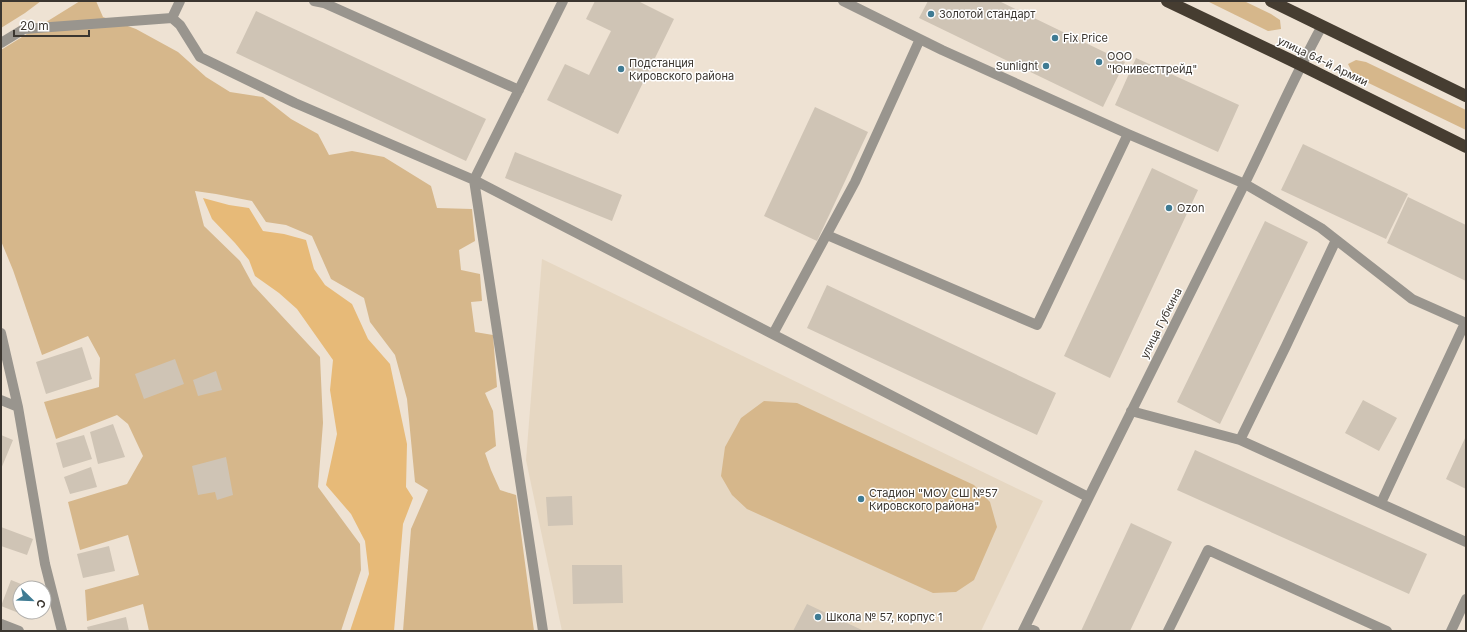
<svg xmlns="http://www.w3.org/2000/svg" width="1467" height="632" font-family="Inter,sans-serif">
<rect width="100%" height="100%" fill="#eee2d3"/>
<path fill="#e6d7c2" d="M542 259 1043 501 981 631H562L526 460Z"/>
<path fill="#d6b78b" d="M1 1H41L25 13 1 28Z
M80 1H96L103 17 136 29 178 52 206 77 230 92 263 97 291 119 318 134 329 155 352 151 384 157 431 186 437 208 472 209 475 241 459 250 461 270 480 274 482 301 471 302 475 332 493 335 497 387 485 393 493 411 496 446 485 453 491 470 500 490 516 495 534 631H403L411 529 428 490 415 482 407 399 395 355 370 322 364 298 331 279 312 236 286 225 266 222 252 201 216 194 195 191 204 226 240 261 253 285 320 357 323 423 318 487 360 544 361 570 341 631H149L143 604 87 621 85 590 139 575 128 535 80 550 68 502 127 484 143 456 128 424 117 415 56 439 44 402 99 387 100 358 88 336 42 355 13 270 1 241V50Z
M1207 1H1244L1271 14 1280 20 1281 29 1268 31Z
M1356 60 1366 62 1466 110V130L1354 76 1348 64Z
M764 401 797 403 974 485 990 502 997 527 974 580 956 592 933 593 747 509 732 495 721 476 725 447 741 418Z"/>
<path fill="#e7ba78" d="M203 198 229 205 249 208 263 231 284 234 306 240 314 269 325 285 352 304 368 339 390 364 407 444 406 487 413 498 403 524 394 631H350L369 574 365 541 351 514 326 485 337 434 330 390 333 360 297 309 279 293 255 276 249 260 235 243 212 219Z"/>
<path fill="#cfc4b5" d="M595 1H638L674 19 618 134 547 100 565 64 589 75 611 31 586 19Z
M928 1H999L1125 62 1103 107 919 18Z
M256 11 486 119 466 161 236 53Z
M1136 58 1239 105 1218 152 1115 105Z
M815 107 868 132 817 241 764 216Z
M1303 144 1408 194 1386 239 1281 190Z
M515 152 622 195 612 221 505 178Z
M1152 168 1198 190 1110 378 1064 356Z
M1408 197 1466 225V281L1387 243Z
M1265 221 1308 242 1220 424 1177 402Z
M827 285 1056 393 1037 435 807 328Z
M82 347 92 379 46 394 36 362Z
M175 359 184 384 144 399 135 374Z
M216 371 222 390 198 396 193 380Z
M1363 400 1397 418 1379 451 1345 433Z
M113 424 125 457 98 464 90 432Z
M1 435 13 440 1 469Z
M84 435 92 459 63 468 56 443Z
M1466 436V489L1446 479Z
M1195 450 1427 554 1409 594 1177 490Z
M226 457 233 495 217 500 215 492 198 495 192 466Z
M91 467 97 487 70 494 64 477Z
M572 496 573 525 548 526 546 497Z
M1131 523 1172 542 1130 631H1081Z
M1 527 33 539 27 555 1 546Z
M109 546 115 571 83 578 77 554Z
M572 565H622L623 603 573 604Z
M11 580 31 588H20V612H37L34 619 1 606Z
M807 604 864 631H793Z
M126 617 129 631H88L87 627Z"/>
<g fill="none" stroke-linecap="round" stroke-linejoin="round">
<path stroke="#99958e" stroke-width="10" d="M314 1 324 3 519 90
M843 1 942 50 1128 134 1245 184 1321 228 1412 299 1466 323
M172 18 180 1
M1 43 24 29 172 18 180 25 200 57 295 103 474 180 1088 497
M827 235 1037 325 1128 134
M1 333 18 407 45 564 62 631
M773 334 855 182 920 39
M1 400 18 407
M1131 411 1240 440 1466 542
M1240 440 1286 346 1336 240
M1381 503 1465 323
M1 624 19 631
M1025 627 1035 631
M543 631 474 180 563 1
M1023 631C1094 486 1166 341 1238 197 1267 140 1291 82 1322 26
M1168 631 1208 550 1387 631
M1451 631 1466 599"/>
<path stroke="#463d31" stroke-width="12" d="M1167 1 1301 65 1466 147
M1271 1 1466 96"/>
</g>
<g fill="#3f7b93" stroke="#fff" stroke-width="1.5">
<circle cx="931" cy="14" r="4"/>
<circle cx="1055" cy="38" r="4"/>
<circle cx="1099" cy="62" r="4"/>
<circle cx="1046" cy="66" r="4"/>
<circle cx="621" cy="69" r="4"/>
<circle cx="1169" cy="208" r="4"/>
<circle cx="861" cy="499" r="4"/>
<circle cx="818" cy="617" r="4"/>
</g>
<g text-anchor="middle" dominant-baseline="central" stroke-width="3" stroke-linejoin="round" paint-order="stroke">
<g font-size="11" fill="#3b3630" stroke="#fff" text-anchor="start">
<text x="939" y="14">Золотой стандарт</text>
<text x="1063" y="38">Fix Price</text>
<text x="1107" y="56">ООО<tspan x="1107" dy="13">"Юнивесттрейд"</tspan></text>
<text x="629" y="63">Подстанция<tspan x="629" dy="13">Кировского района</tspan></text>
<text x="1038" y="66" text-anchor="end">Sunlight</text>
<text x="1177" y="208">Ozon</text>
<text x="869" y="493">Стадион "МОУ СШ №57<tspan x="869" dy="13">Кировского района"</tspan></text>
<text x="826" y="617">Школа № 57, корпус 1</text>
</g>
<g font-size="11" fill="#3b3630" stroke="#fff">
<text transform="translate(1323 61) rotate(26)">улица 64-й Армии</text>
<text transform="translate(1161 323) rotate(-63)">улица Губкина</text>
</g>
</g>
<rect width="1467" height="632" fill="none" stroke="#3b3630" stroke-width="4"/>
<g transform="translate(32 600) rotate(113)"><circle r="19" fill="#ffffff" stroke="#b1afac"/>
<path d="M0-3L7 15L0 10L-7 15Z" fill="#3f7b93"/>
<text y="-6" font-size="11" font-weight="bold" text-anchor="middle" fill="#3b3630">С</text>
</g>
<path d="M14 30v6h75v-6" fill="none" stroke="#3b3630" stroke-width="2"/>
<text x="20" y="30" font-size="12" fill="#3b3630" stroke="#ffffff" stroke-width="3" paint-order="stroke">20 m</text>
</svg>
